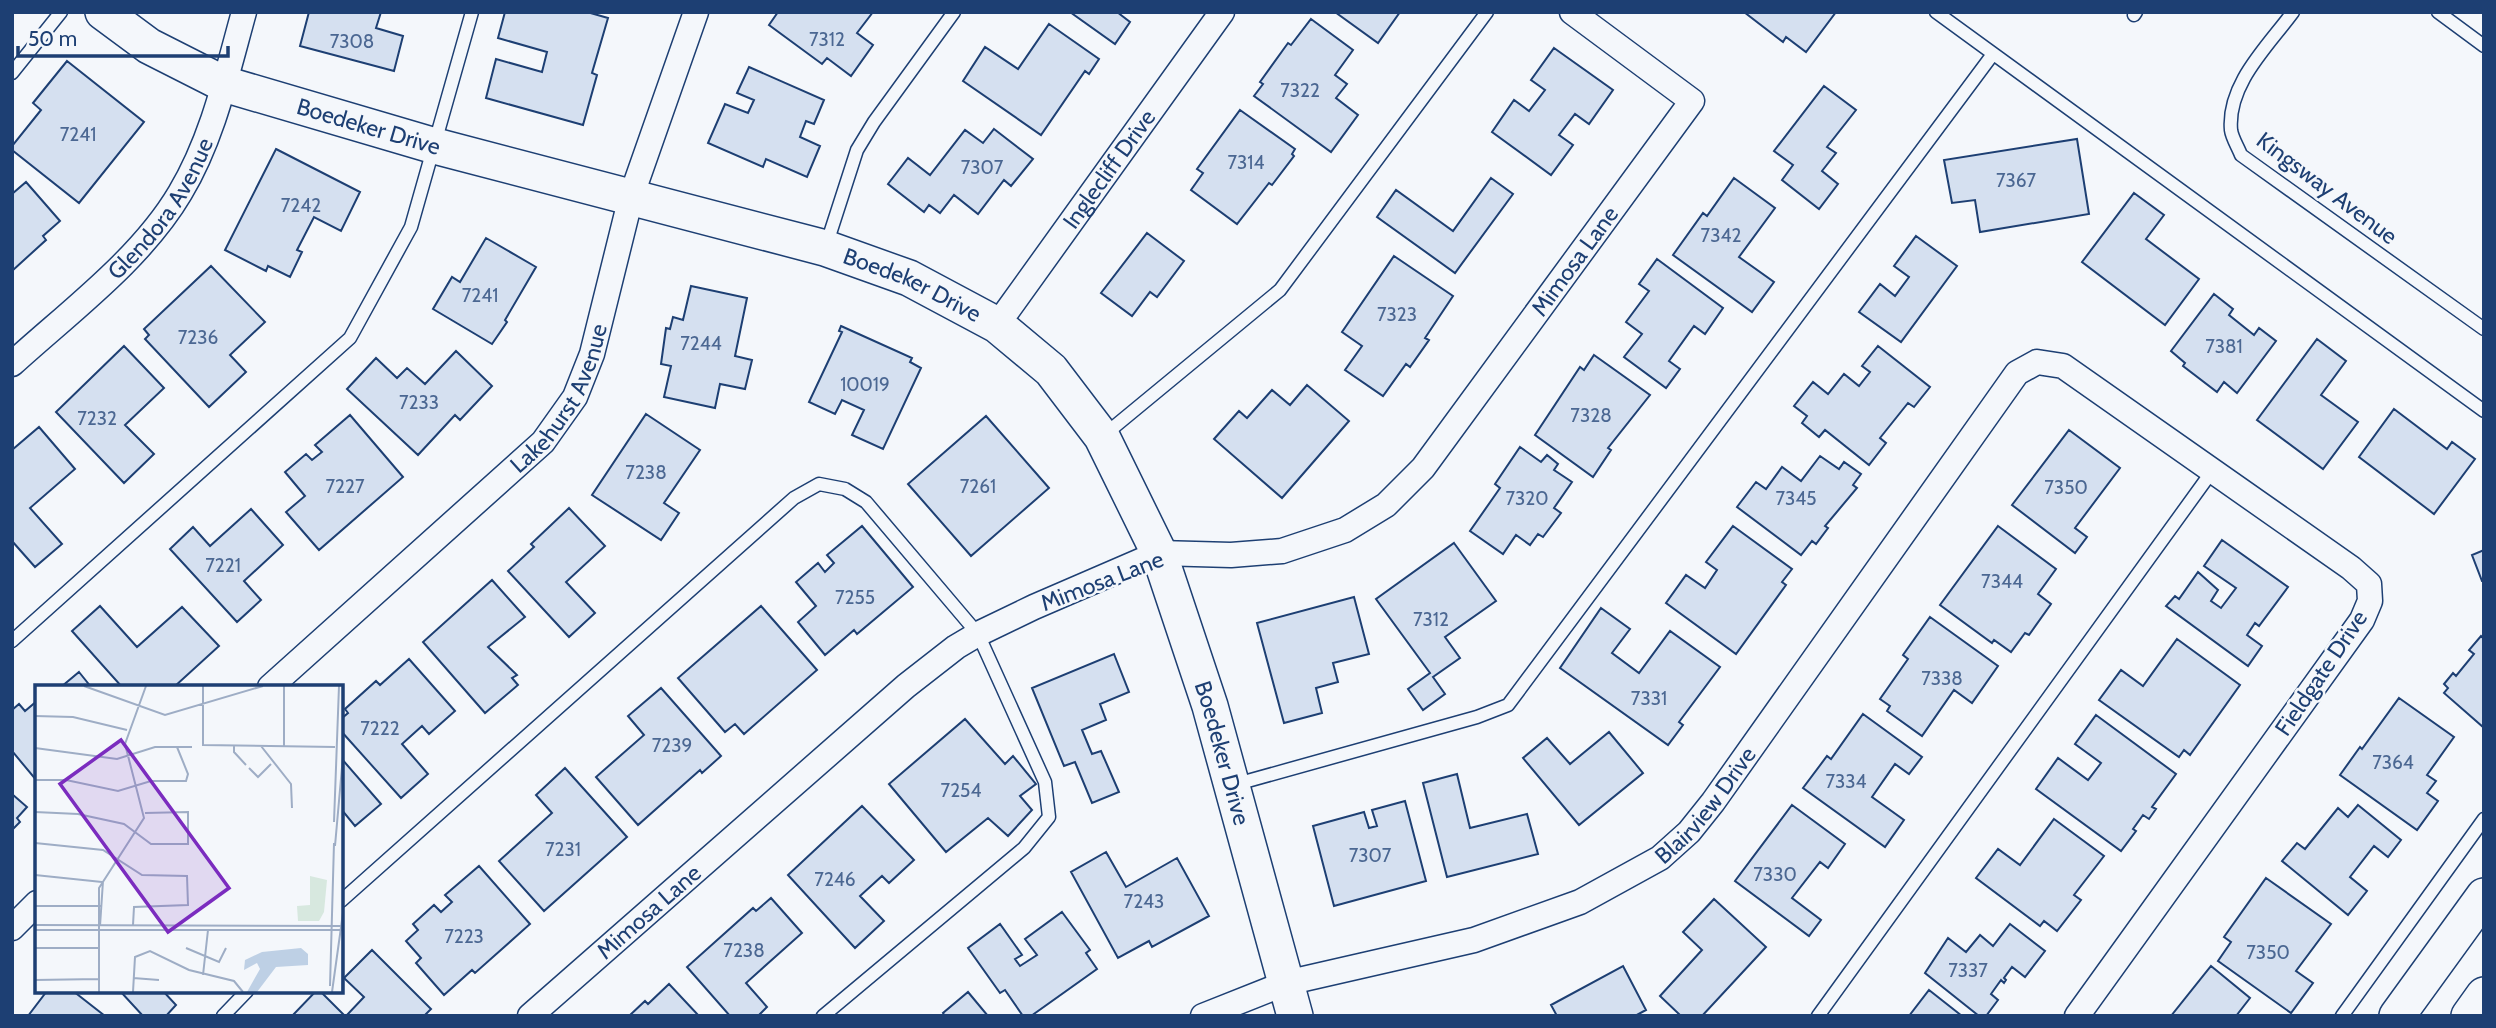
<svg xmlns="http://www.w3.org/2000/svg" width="2496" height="1028" font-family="Cabin,sans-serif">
<rect width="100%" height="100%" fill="#f4f7fb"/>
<path fill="#d5e0f0" stroke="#1d3f73" stroke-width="2" d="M309 12H381L376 28 403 36 394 71 300 46Z
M505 12H587L608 18 592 73 597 75 583 125 486 98 496 59 542 72 547 52 498 38Z
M778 12H873L857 33 873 45 851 76 827 58 822 64 769 25Z
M1070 12H1117L1130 22 1115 44Z
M1335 12H1400L1378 43Z
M1744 12H1836L1806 52 1786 37 1783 42Z
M1311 19 1353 50 1335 75 1347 84 1336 98 1358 115 1331 152 1254 96 1263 84 1260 82 1288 43 1291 45Z
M1049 24 1099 59 1089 74 1085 71 1041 135 963 81 985 47 1018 69Z
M1554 48 1613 90 1589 124 1575 114 1559 135 1573 145 1551 175 1492 132 1514 100 1529 111 1545 90 1531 80Z
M67 61 144 122 79 203 12 150V146L41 110 33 103Z
M749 67 824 100 814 124 806 121 800 137 820 146 807 177 766 159 763 167 708 143 725 104 748 113 754 100 737 93Z
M1824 86 1856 110 1827 147 1836 153 1822 171 1838 184 1819 209 1782 180 1793 165 1774 151Z
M1240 110 1295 149 1292 154 1294 156 1272 185 1269 183 1237 224 1191 190 1203 173 1197 169Z
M994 129 1033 159 1011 186 1004 180 978 214 954 195 940 213 929 205 924 212 888 184 908 158 930 175 965 130 983 143Z
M2077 139 2089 214 1980 232 1975 200 1952 203 1944 160Z
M276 149 360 192 341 231 314 217 297 250 302 252 290 277 268 266 266 271 225 250Z
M1491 178 1513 194 1455 273 1377 217 1396 190 1453 231Z
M1734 178 1775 208 1739 257 1774 282 1752 312 1673 255 1703 213 1707 216Z
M26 182 60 221 43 236 46 240 12 271V194Z
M2134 193 2164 215 2146 239 2199 279 2165 325 2082 262Z
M1147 233 1184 261 1157 297 1150 292 1132 316 1101 293Z
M1916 236 1957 266 1901 342 1859 312 1880 284 1895 296 1909 277 1894 266Z
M486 238 536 267 505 320 507 322 492 344 433 309 452 277 460 282Z
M1394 256 1453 296 1425 338 1429 340 1410 367 1406 364 1383 396 1345 370 1362 346 1342 332Z
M1657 259 1723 308 1705 334 1694 326 1669 361 1680 369 1666 388 1624 357 1642 334 1626 322 1649 291 1639 284Z
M211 266 265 322 230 355 246 372 209 407 145 339 149 335 144 329Z
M691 286 747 298 735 356 752 360 745 389 720 384 715 408 664 397 671 366 661 364 666 328 670 329 673 317 683 320Z
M2214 294 2233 309 2229 315 2254 335 2259 328 2276 341 2237 393 2224 382 2217 392 2183 366 2185 363 2171 351Z
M841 326 912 358 910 362 921 368 883 449 852 435 864 410 842 400 835 414 809 402 842 332 839 331Z
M2317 339 2346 361 2321 395 2358 422 2323 469 2257 420Z
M124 346 164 388 125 425 154 454 124 483 56 412Z
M1878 346 1930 387 1914 407 1908 403 1880 438 1886 443 1869 465 1825 430 1819 437 1802 423 1807 416 1794 406 1813 382 1828 394 1844 374 1859 386 1870 372 1862 366Z
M456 351 492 386 460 420 455 415 418 455 347 389 376 358 397 378 407 368 425 384Z
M1594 355 1650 395 1608 448 1611 450 1593 477 1535 435 1580 367 1584 370Z
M1307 385 1349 421 1282 498 1214 439 1239 411 1247 418 1272 390 1290 405Z
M2394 409 2447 449 2452 442 2475 459 2434 514 2359 457Z
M646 414 700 450 664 503 679 513 661 540 592 495Z
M350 415 403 477 319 550 286 512 305 496 285 472 306 454 312 460 322 452 315 445Z
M986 416 1049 488 971 556 908 484Z
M39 427 75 469 30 508 62 544 35 567 12 541V450Z
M2069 430 2120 468 2075 528 2087 537 2075 553 2012 505Z
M1520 447 1541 462 1547 455 1558 464 1554 470 1572 482 1554 508 1561 513 1543 537 1538 534 1530 545 1516 535 1503 554 1470 531 1500 488 1495 484Z
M1820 456 1839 469 1844 462 1861 474 1853 485 1857 488 1825 526 1828 528 1816 544 1812 541 1801 555 1737 507 1756 482 1766 489 1782 467 1801 481Z
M569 508 605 546 566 582 595 613 569 637 508 571 534 547 531 544Z
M251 509 283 545 244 581 261 600 237 622 170 549 193 527 210 546Z
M862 526 913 587 857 634 854 630 825 655 798 622 816 606 796 582 818 563 825 572 834 563 827 555Z
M1733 526 1792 569 1782 582 1786 585 1736 654 1666 603 1686 575 1705 588 1717 570 1706 562Z
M1998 526 2056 569 2038 594 2051 604 2029 635 2025 633 2011 652 1994 640 1992 643 1940 605Z
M2222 540 2288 587 2259 626 2255 623 2247 635 2262 646 2248 666 2166 606 2175 596 2179 599 2198 572 2218 590 2211 601 2221 608 2236 588 2204 566Z
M1454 543 1496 601 1445 637 1460 658 1433 677 1445 694 1423 710 1408 689 1430 673 1376 599Z
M2484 550V581H2482L2472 555Z
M492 580 525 617 488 647 517 675 512 678 518 685 485 713 423 642Z
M1354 597 1369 654 1333 663 1338 682 1316 688 1322 713 1284 723 1257 623Z
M100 606 137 647 182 607 219 646 174 687H122L72 631Z
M761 606 817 670 744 734 735 724 725 732 678 678Z
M1601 608 1630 629 1612 653 1639 673 1670 631 1720 667 1679 722 1683 725 1668 745 1560 668Z
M1930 617 1998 666 1972 703 1954 690 1922 736 1887 711 1890 706 1880 699 1908 659 1903 655Z
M2481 636 2484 639 2483 727 2444 693 2448 688 2444 684 2453 673 2456 676 2474 654 2469 650Z
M2177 639 2240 685 2190 755 2184 750 2179 757 2099 700 2121 670 2143 686Z
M1114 654 1129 692 1100 704 1106 720 1082 730 1092 754 1101 751 1119 792 1092 803 1075 762 1064 766 1032 688Z
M409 659 455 711 429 734 422 726 402 744 428 774 401 798 341 731V719L348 713 345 709 376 681 380 685Z
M79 672 91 687H61Z
M661 688 721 756 702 773 700 770 638 825 596 777 644 735 628 716Z
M2399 698 2454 737 2427 775 2436 781 2427 793 2438 801 2417 830 2340 775 2360 747 2362 749Z
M37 701V781L12 751V710L19 704 25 711Z
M1863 714 1922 757 1909 774 1895 764 1872 797 1904 820 1885 847 1803 788 1827 756 1831 759Z
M2096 715 2176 774 2152 807 2156 809 2149 819 2143 815 2133 829 2136 831 2121 851 2036 789 2058 758 2088 780 2101 763 2075 744Z
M965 719 1005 764 1013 756 1036 784 1020 796 1032 810 1008 836 988 818 946 852 889 784Z
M1609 732 1643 773 1579 825 1523 758 1547 738 1570 764Z
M341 758 381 804 355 826 341 809Z
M565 768 627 837 544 911 499 861 552 813 536 795Z
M1457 774 1470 828 1527 814 1538 854 1447 877 1423 783Z
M12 794 27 807 17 818 20 822 12 830Z
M1405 801 1426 881 1334 906 1313 826 1364 812 1369 828 1377 826 1372 810Z
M1792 805 1845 844 1828 868 1820 862 1792 898 1821 920 1809 936 1735 881Z
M2358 805 2401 840 2388 857 2374 846 2350 877 2367 891 2348 915 2282 861 2297 843 2305 849 2338 808 2348 817Z
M862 806 914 860 889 883 882 876 860 896 884 921 855 948 788 875Z
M2054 819 2104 856 2074 895 2081 900 2057 931 2044 921 2040 926 1976 878 1998 849 2020 865Z
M1106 852 1126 887 1177 858 1209 916 1152 947 1149 941 1118 958 1071 872Z
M479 866 530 924 475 973 472 970 444 995 416 963 421 958 406 941 418 930 413 924 434 905 441 912 452 902 445 895Z
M2266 878 2331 924 2296 971 2313 983 2291 1013 2218 961 2231 942 2224 937Z
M771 898 802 933 746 983 767 1007 758 1016H730L687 967 753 908 756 911Z
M1714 899 1766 947 1702 1016H1681L1660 996 1702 950 1683 932Z
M1062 912 1090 950 1086 953 1097 969 1031 1016H1023L1005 990 1000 993 968 948 1000 924 1022 955 1015 959 1020 966 1037 955 1025 939Z
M2010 924 2045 951 2025 977 2012 967 2004 978 2006 980 2004 983 2001 980 1991 994 1998 1000 1986 1016H1979L1925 973 1948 938 1966 952 1980 935 1993 946Z
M372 950 431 1009 424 1016H346L364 997 344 978Z
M1623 966 1646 1010 1635 1016H1557L1551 1005Z
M2211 966 2250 998 2236 1016H2171Z
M669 984 699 1016H629L645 1001 648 1004Z
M1929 990 1962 1016H1909Z
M47 991H73L105 1016H28Z
M120 991H163L176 1005 166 1016H143Z
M316 991H320L345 1016H292Z
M968 992 988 1016H945L943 1013Z"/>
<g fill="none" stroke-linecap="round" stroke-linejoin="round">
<g stroke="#1d3f73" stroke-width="15">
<path id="lane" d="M1936 12 2484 411
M2293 12C2268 46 2227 84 2231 130 2232 138 2238 147 2241 155L2484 329
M2438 12 2484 46
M2134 15 2136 12
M12 73 61 12
M826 246 857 150 874 122 954 12
M1103 436 1280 290 1487 12
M12 641 350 338 411 227 472 12
M1233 785 1477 717 1508 705 1993 54
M341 901 794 498 819 484 845 489 866 502 978 634 1045 782 1049 817 1024 848 823 1016
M223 1016 247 991
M1818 1016 2213 470
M2342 1016 2484 819"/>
</g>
<g stroke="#1d3f73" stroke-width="27">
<g id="street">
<path id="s1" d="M997 325 1222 12"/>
<path id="s2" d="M12 364C69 312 141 259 180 193 213 138 227 73 244 12"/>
<path id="s3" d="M270 687 543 442 575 397 592 354 631 197 696 12"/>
<path d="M12 928 37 903"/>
<path id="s4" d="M530 1016 906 686 956 647 978 634 1034 607 1159 553 1231 555 1282 551 1345 530 1386 505 1423 468 1692 101 1572 12"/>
<path id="s5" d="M1203 1016 1286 983 1474 940 1580 902 1660 858 1689 832 1713 802 2017 373 2037 362 2063 366 2351 568 2369 584 2370 601 2362 620 2077 1016"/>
</g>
</g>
<g stroke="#1d3f73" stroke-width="38">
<g id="secondary">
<path id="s6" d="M103 12 149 46 224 84 435 146 825 248 909 278 997 325 1051 370 1102 437 1159 553 1210 706 1295 1016"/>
<path d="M2397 1016 2484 896"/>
<path d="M2469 1016 2484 995"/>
</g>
</g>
<use href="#lane" stroke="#f4f7fb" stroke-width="12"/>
<use href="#street" stroke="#f4f7fb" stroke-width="24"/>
<use href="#secondary" stroke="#f4f7fb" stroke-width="35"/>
</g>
<g text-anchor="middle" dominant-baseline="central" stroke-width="5" stroke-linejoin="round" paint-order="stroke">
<g font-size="19" fill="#4b6792">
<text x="827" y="39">7312</text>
<text x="352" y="41">7308</text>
<text x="1300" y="90">7322</text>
<text x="78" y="134">7241</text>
<text x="1246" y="162">7314</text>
<text x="982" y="167">7307</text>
<text x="2016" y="180">7367</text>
<text x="301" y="205">7242</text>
<text x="1721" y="235">7342</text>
<text x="480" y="295">7241</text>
<text x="1397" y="314">7323</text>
<text x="198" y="337">7236</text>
<text x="701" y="343">7244</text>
<text x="2224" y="346">7381</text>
<text x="865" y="384">10019</text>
<text x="419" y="402">7233</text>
<text x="1591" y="415">7328</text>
<text x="97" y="418">7232</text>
<text x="646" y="472">7238</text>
<text x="345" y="486">7227</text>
<text x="978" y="486">7261</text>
<text x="2066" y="487">7350</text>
<text x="1527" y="498">7320</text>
<text x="1796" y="498">7345</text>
<text x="223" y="565">7221</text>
<text x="2002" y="581">7344</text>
<text x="855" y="597">7255</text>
<text x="1431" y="619">7312</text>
<text x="1942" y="678">7338</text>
<text x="1649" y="698">7331</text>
<text x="380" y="728">7222</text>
<text x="672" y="745">7239</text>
<text x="2393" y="762">7364</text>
<text x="1846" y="781">7334</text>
<text x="961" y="790">7254</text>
<text x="563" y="849">7231</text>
<text x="1370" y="855">7307</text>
<text x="1775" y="874">7330</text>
<text x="835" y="879">7246</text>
<text x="1144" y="901">7243</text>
<text x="464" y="936">7223</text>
<text x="744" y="950">7238</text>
<text x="2268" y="952">7350</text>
<text x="1968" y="970">7337</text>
</g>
<g font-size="23" fill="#1d3f73" stroke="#f4f7fb">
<text stroke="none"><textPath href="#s6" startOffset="292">Boedeker Drive</textPath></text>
<text stroke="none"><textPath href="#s1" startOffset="192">Inglecliff Drive</textPath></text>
<text transform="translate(2327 188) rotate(37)">Kingsway Avenue</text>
<text stroke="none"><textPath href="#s2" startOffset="217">Glendora Avenue</textPath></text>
<text stroke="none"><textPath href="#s4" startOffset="1334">Mimosa Lane</textPath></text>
<text stroke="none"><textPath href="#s6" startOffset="859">Boedeker Drive</textPath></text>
<text stroke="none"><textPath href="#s3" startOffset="413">Lakehurst Avenue</textPath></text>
<text transform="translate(1102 581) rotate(-21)">Mimosa Lane</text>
<text transform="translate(2321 673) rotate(-56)">Fieldgate Drive</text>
<text stroke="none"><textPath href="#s6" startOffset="1447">Boedeker Drive</textPath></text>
<text stroke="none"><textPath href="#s5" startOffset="556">Blairview Drive</textPath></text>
<text stroke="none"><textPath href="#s4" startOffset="158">Mimosa Lane</textPath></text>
</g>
</g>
<g transform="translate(35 685)">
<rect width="308" height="308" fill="#f4f7fb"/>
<path d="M275 191 292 195 289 227 284 236H263L262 221 275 220Z" fill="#d7e8df"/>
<path d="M266 263 273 269V280L241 282 222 307H212L225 284 222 278 209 285 210 275 227 267Z" fill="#bed0e5"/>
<path fill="none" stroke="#9eadc5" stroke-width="2" d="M49 1 130 30 228 1M168 1V60L300 62M0 31 38 32 92 45M199 60V67L211 80M226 61 256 99 257 123M249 61V1M0 63 82 74 120 62H157M214 83 223 92 236 79M0 95H31L83 106 116 96H151L153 89 142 62M0 127 43 129 89 139 116 159H153V127L110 128M299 137 304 1M0 158 68 165 107 190 152 191 153 220 99 222 98 240M300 161 308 71M0 190 67 197M0 221H66M0 240 308 241M65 241 68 196M0 245H308M0 263H64M151 263 184 277 191 263M168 290 173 245M98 293 124 295M0 295 64 294M295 301 299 158M64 307V203L109 133 90 59 111 1M98 307 100 272 115 266 154 285 199 296 208 307M297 307 308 228M307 307 308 234"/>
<path fill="#7b2cbf" fill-opacity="0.15" stroke="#7b2cbf" stroke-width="3.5" d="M86 55 194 203 133 247 25 99Z"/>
<rect width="308" height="308" fill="none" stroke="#1d3f73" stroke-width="3.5"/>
</g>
<rect width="2496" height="1028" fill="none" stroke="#1d3f73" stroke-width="28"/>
<path d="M18 46v10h210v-10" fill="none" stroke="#1d3f73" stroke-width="3.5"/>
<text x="28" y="46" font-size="21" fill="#1d3f73" stroke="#f4f7fb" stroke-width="5" paint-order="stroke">50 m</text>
</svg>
